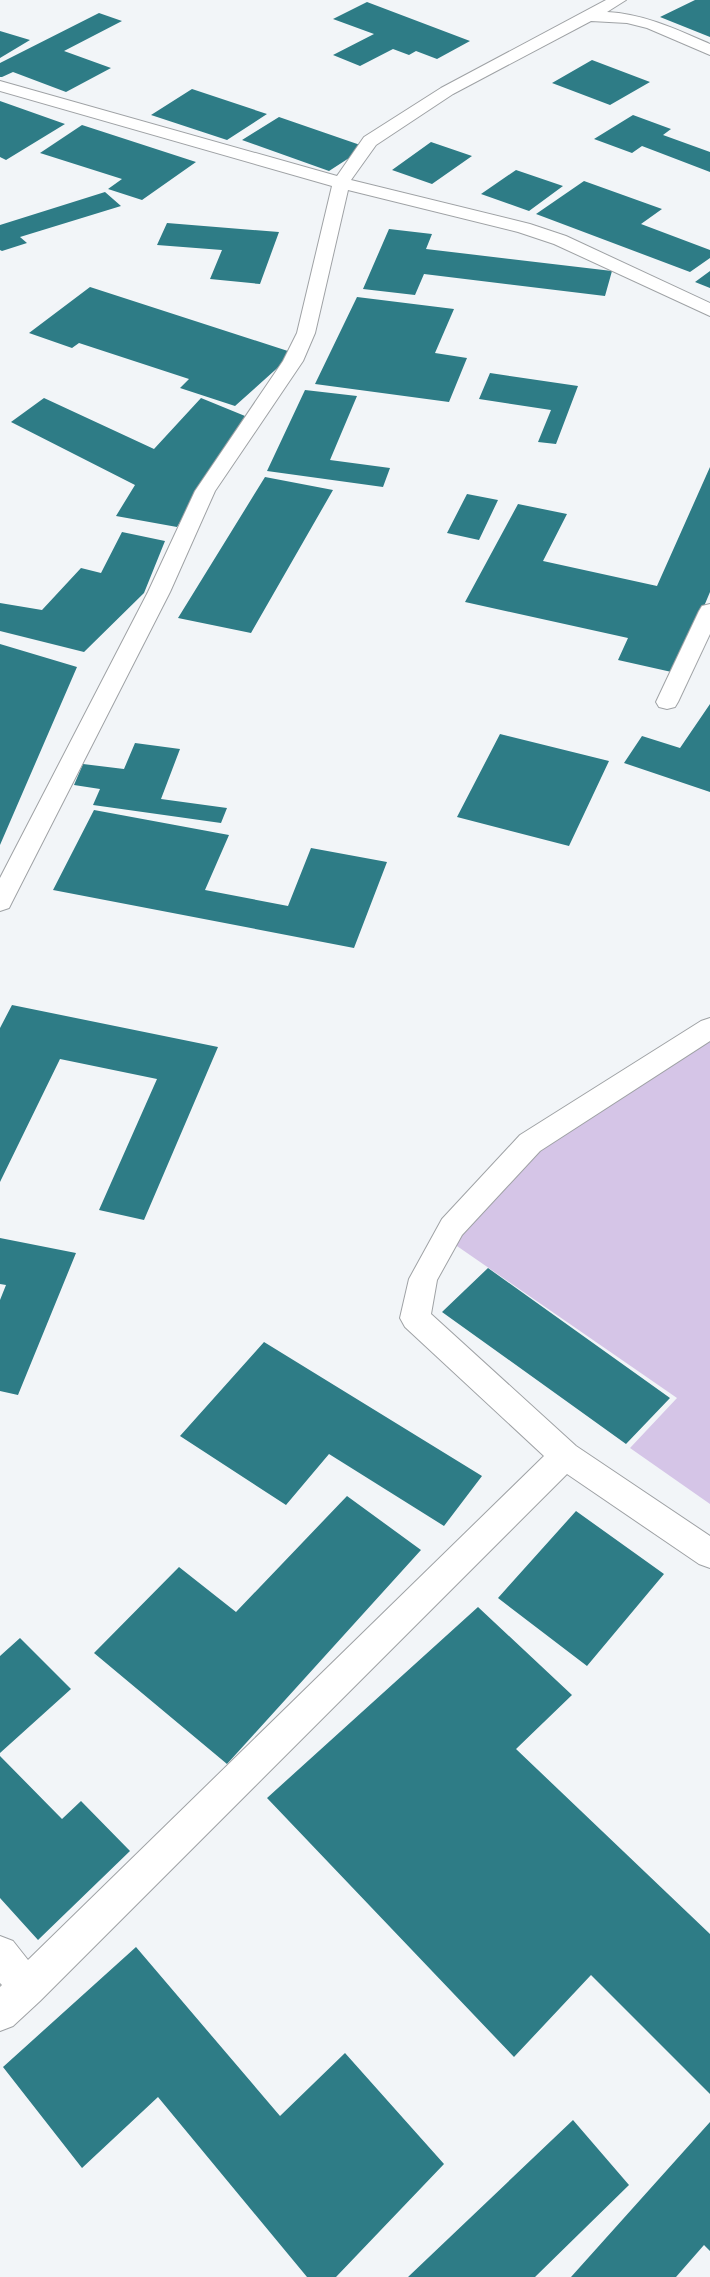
<svg xmlns="http://www.w3.org/2000/svg" width="710" height="2277" font-family="'Varela Round',sans-serif">
<rect width="100%" height="100%" fill="#f2f5f8"/>
<path fill="#d5c5e7" d="M710 1029V1504L630 1448 677 1398 441 1235 501 1156Z"/>
<path fill="#2e7c86" d="M695 0H710V37L660 17Z
M367 2 470 41 437 59 416 51 409 55 393 49 360 66 333 55 374 34 333 19Z
M99 13 122 21 64 51 111 68 66 92 13 72 2 77H0V63Z
M0 31 30 40 0 58Z
M592 60 650 82 610 105 552 83Z
M192 89 267 114 227 140 151 115Z
M0 101 65 124 6 160 0 157Z
M633 115 671 129 663 135 710 152V172L642 146 632 153 594 139Z
M279 117 366 147 329 171 242 140Z
M82 125 196 162 142 200 108 189 122 179 40 153Z
M431 142 472 156 432 184 392 170Z
M516 170 563 186 529 211 481 194Z
M584 181 662 209 641 224 710 250V258L690 272 536 214Z
M105 192 121 206 20 237 27 243 2 251 0 250V225Z
M167 223 279 232 260 284 210 279 222 250 157 245Z
M389 229 432 234 426 249 612 271 605 296 424 274 415 295 363 289Z
M710 271V288L695 282Z
M90 287 294 353 235 406 180 388 189 379 79 343 72 348 29 333Z
M357 297 454 309 435 353 467 358 449 402 315 384Z
M490 373 578 386 556 444 538 442 551 410 479 399Z
M305 390 357 396 330 460 390 468 383 487 267 471Z
M44 398 154 449 201 398 245 416 177 527 116 516 135 485 11 422Z
M710 467V592L676 673 618 660 628 638 465 602 518 504 567 514 543 561 657 586Z
M265 477 333 490 251 633 178 618Z
M467 494 498 500 479 540 447 533Z
M122 532 165 541 144 593 84 652 0 631V603L42 610 81 568 101 573Z
M0 644 77 667 0 845Z
M710 704V792L624 763 642 736 680 748Z
M500 734 609 761 569 846 457 817Z
M135 743 180 749 161 799 227 808 221 823 93 805 100 789 74 785 83 764 124 769Z
M94 810 229 835 205 890 288 906 311 848 387 862 354 948 53 890Z
M12 1005 218 1047 144 1220 99 1210 157 1079 60 1059 0 1182V1028Z
M0 1238 76 1253 18 1395 0 1391V1300L6 1285 0 1284Z
M488 1268 670 1398 626 1444 442 1312Z
M264 1342 482 1476 444 1526 329 1454 286 1505 180 1436Z
M347 1496 421 1550 227 1764 94 1653 179 1567 236 1612Z
M576 1511 664 1574 587 1666 498 1598Z
M478 1607 572 1695 516 1749 710 1934V2094L591 1975 514 2057 267 1798Z
M20 1638 71 1689 0 1753V1656Z
M0 1756 62 1819 81 1801 130 1851 38 1940 0 1898Z
M136 1947 280 2116 345 2053 444 2164 336 2277H307L158 2097 82 2168 3 2067Z
M573 2120 629 2185 535 2277H408Z
M710 2122V2251L704 2245 676 2277H571Z"/>
<g fill="none" stroke-linecap="round" stroke-linejoin="round">
<g stroke="#9fa2a5" stroke-width="2">
<path id="lane" d="M710 604V634L678 702 675 707 667 709 659 707 656 702 699 611 702 606Z"/>
</g>
<g stroke="#9fa2a5" stroke-width="2">
<path id="street" d="M606 0H626L607 12C644 14 676 29 710 44V55L647 28 627 23 591 21 453 94 376 145 351 180 530 224 566 236 710 303V316L554 244 518 232 348 190 315 333 303 361 215 491 170 592 12 902 9 908 0 911V878L148 592 195 491 283 361 297 333 332 186 0 91V81L337 176 364 137 441 88Z
M710 1018V1041L540 1151 462 1235 437 1280 431 1314 576 1446 710 1536V1568L699 1564 567 1474 40 2001 13 2026 0 2031V1987L2 1985 0 1983V1936L13 1941 28 1960 544 1456 405 1327 400 1318 409 1279 442 1219 520 1135 701 1021Z"/>
</g>
<use href="#lane" fill="#fff" fill-rule="evenodd"/>
<use href="#street" fill="#fff" fill-rule="evenodd"/>
</g>
</svg>
